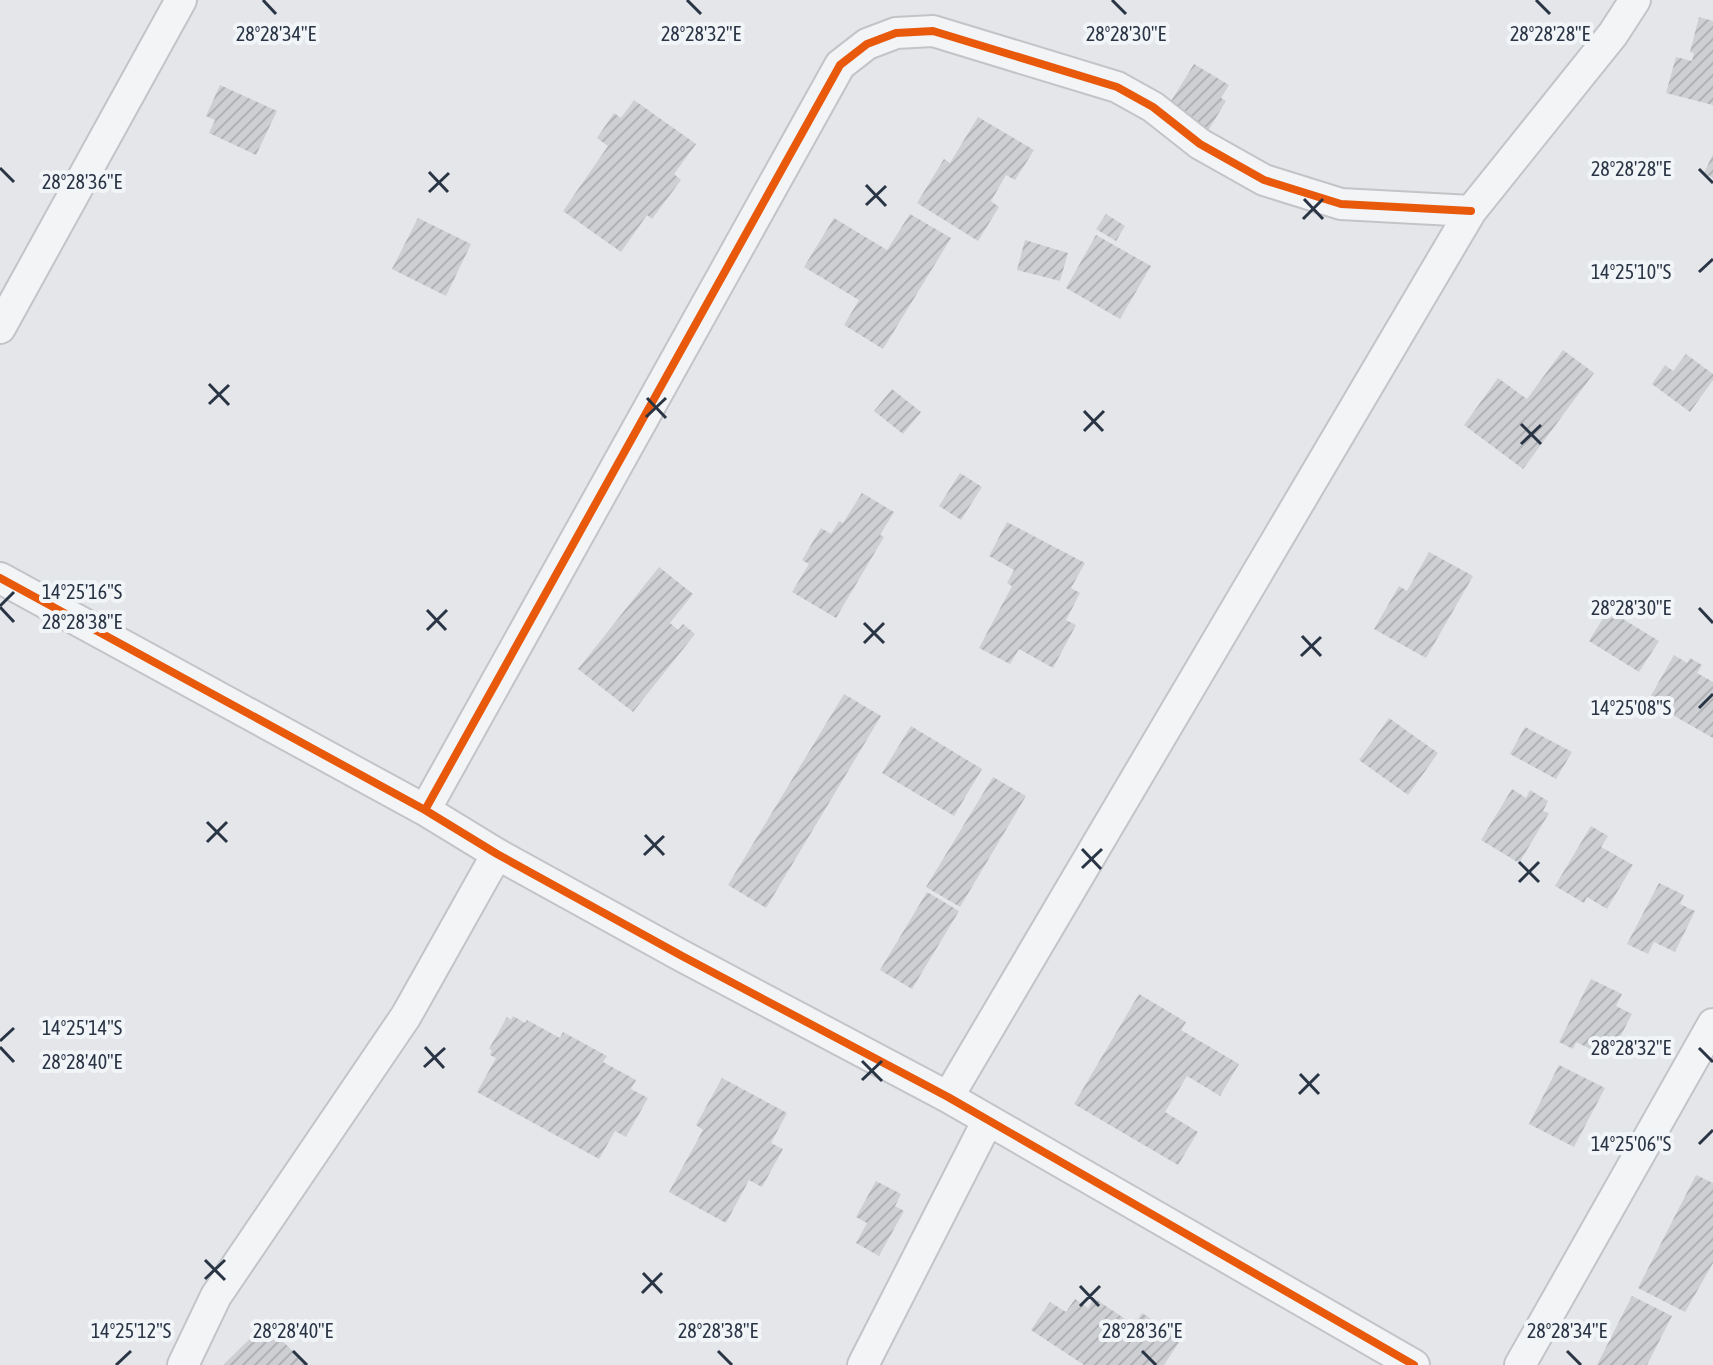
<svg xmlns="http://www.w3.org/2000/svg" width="1713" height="1365" font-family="'Asap Condensed',sans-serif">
<defs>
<pattern id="building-hatch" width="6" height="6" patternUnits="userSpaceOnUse" patternTransform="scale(2)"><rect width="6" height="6" fill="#cdcfd2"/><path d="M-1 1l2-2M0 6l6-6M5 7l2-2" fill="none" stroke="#b0b2b6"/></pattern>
</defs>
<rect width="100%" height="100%" fill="#e4e6e9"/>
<path fill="url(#building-hatch)" d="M1699 17 1713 21V105L1666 93 1676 57 1692 61 1694 53 1690 52Z
M1194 64 1229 85 1221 98 1226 101 1203 139 1163 114Z
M220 85 277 111 256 155 209 133 215 120 206 116Z
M634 100 696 144 674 174 681 180 652 219 647 215 621 252 563 211 608 146 597 138 614 113 621 118Z
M978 117 1034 150 1015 180 1006 175 991 201 999 207 978 241 917 203 944 159 950 163Z
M1713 154V178L1704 173Z
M910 214 951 238 883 349 844 325 859 300 804 267 834 218 887 250Z
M1106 214 1125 226 1116 241 1096 229Z
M418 218 471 244 446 296 392 269Z
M1096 235 1151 266 1120 319 1066 288Z
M1025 240 1068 253 1060 281 1017 270Z
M1563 350 1594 373 1523 469 1464 425 1498 378 1527 399Z
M1686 354 1713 374V380L1690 412 1652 384 1665 365 1673 371Z
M892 389 921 412 903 434 874 411Z
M960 473 982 487 961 520 939 506Z
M862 493 894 512 880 535 884 537 836 618 792 592 809 564 802 560 821 528 831 534 839 521 843 523Z
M1007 522 1085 563 1071 588 1080 593 1066 620 1076 625 1053 668 1019 649 1010 664 979 648 1012 586 1007 583 1014 570 989 556Z
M1429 552 1473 576 1426 658 1374 629 1399 586 1407 591Z
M659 567 693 594 670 623 678 630 683 624 695 634 633 712 578 669Z
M1608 610 1659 641 1639 672 1589 641Z
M1674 655 1687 663 1690 658 1702 665 1697 673 1713 682V738L1648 701Z
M844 694 881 716 766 908 728 885Z
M1389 718 1438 753 1408 795 1359 760Z
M911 726 982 769 954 816 882 773Z
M1525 727 1572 752 1556 779 1510 754Z
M993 777 1026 796 960 907 926 887Z
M1512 789 1526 798 1530 790 1548 801 1543 811 1549 813 1519 863 1481 840Z
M1591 826 1608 836 1601 847 1633 865 1607 909 1587 897 1584 903 1555 886Z
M1659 883 1684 895 1680 904 1695 911 1675 952 1654 942 1648 954 1627 944Z
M927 892 959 911 912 989 880 970Z
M1591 979 1622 994 1616 1006 1632 1014 1609 1058 1576 1042 1573 1049 1559 1042Z
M1139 994 1186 1022 1181 1030 1239 1064 1220 1096 1187 1076 1165 1112 1198 1132 1178 1165 1074 1104Z
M513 1016 525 1023 527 1020 560 1038 563 1032 607 1056 603 1062 636 1080 631 1089 648 1098 626 1137 615 1131 599 1159 477 1092 496 1058 490 1055 492 1050 489 1049 507 1017 511 1020Z
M1559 1065 1605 1088 1574 1147 1529 1124Z
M722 1078 787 1113 771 1143 783 1149 762 1187 749 1180 726 1223 669 1192 703 1130 696 1125Z
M1696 1175 1713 1183V1263L1685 1312 1638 1288Z
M876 1181 901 1194 895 1206 904 1211 879 1256 856 1243 867 1223 856 1217Z
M1632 1296 1672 1316 1647 1365H1597Z
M1094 1298 1134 1325 1142 1313 1181 1339 1164 1365H1084L1031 1330 1050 1302 1066 1312 1075 1299 1088 1308Z
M265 1324 307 1365H223Z"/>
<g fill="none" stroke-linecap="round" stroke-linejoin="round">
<g stroke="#c2c4c7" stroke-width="34">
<path id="minor" d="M0 328 181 0
M0 578 425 810 497 854 682 956 948 1097 1414 1365
M425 810 840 65 867 44 896 33 933 31 1117 87 1153 107 1200 144 1264 180 1341 204 1471 211
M948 1097 1471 211 1613 34 1635 0
M183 1365 216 1296 406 1016 497 854
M863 1365 988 1120
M1520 1365 1713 1024"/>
</g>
<use href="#minor" stroke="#f3f4f6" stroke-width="30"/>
<g stroke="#f2f5f8" stroke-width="13">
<path id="cycleway" d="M0 578 425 810 497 854 682 956 948 1097 1414 1365
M425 810 840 65 867 44 896 33 933 31 1117 87 1153 107 1200 144 1264 180 1341 204 1471 211"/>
</g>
<use href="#cycleway" stroke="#e8590c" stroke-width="8"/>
</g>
<path fill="none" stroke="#293445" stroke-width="3" d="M263 0 276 14M687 0 701 14M1112 0 1126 14M1536 0 1550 14M0 168 14 182M1699 169 1713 183M429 172 448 192M866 185 886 206M429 192 449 173M1304 199 1323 219M866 205 886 186M1303 219 1323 199M1699 272 1713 259M209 384 229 405M647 398 666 418M209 404 229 385M1084 411 1103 431M646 417 666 398M1521 424 1541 444M1084 431 1104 411M1521 444 1541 425M0 606 14 592M0 607 14 622M1699 608 1713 623M427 610 446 630M864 623 884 643M427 630 447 610M1302 636 1321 656M864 643 884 623M1301 656 1321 637M1699 708 1713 694M207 822 227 842M645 835 664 855M207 842 227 822M1082 849 1101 869M644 855 664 836M1519 862 1539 882M1082 868 1102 849M1519 882 1539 862M0 1041 14 1028M0 1047 14 1062M425 1047 444 1068M1699 1048 1713 1062M862 1061 882 1081M424 1067 445 1048M1300 1074 1319 1094M862 1080 882 1061M1299 1094 1319 1074M1699 1144 1713 1130M205 1260 225 1280M643 1273 662 1293M205 1279 225 1260M1080 1286 1099 1306M642 1293 662 1273M1080 1306 1100 1286M293 1351 307 1365M718 1351 732 1365M1142 1351 1156 1365M1567 1351 1581 1365M116 1365 131 1351"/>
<g font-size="20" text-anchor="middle" fill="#293445" stroke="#f2f5f8" stroke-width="8" stroke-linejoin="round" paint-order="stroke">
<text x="276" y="41">28°28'34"E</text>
<text x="701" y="41">28°28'32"E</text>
<text x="1126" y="41">28°28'30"E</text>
<text x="1550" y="41">28°28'28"E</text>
<text x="1631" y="176">28°28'28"E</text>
<text x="82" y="189">28°28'36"E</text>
<text x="1631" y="279">14°25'10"S</text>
<text x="82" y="599">14°25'16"S</text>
<text x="1631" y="615">28°28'30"E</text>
<text x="82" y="629">28°28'38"E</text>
<text x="1631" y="715">14°25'08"S</text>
<text x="82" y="1035">14°25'14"S</text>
<text x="1631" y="1055">28°28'32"E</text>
<text x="82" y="1069">28°28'40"E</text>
<text x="1631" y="1151">14°25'06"S</text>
<text x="293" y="1338">28°28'40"E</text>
<text x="718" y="1338">28°28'38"E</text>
<text x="1142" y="1338">28°28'36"E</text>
<text x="1567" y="1338">28°28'34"E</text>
<text x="131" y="1338">14°25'12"S</text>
</g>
</svg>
